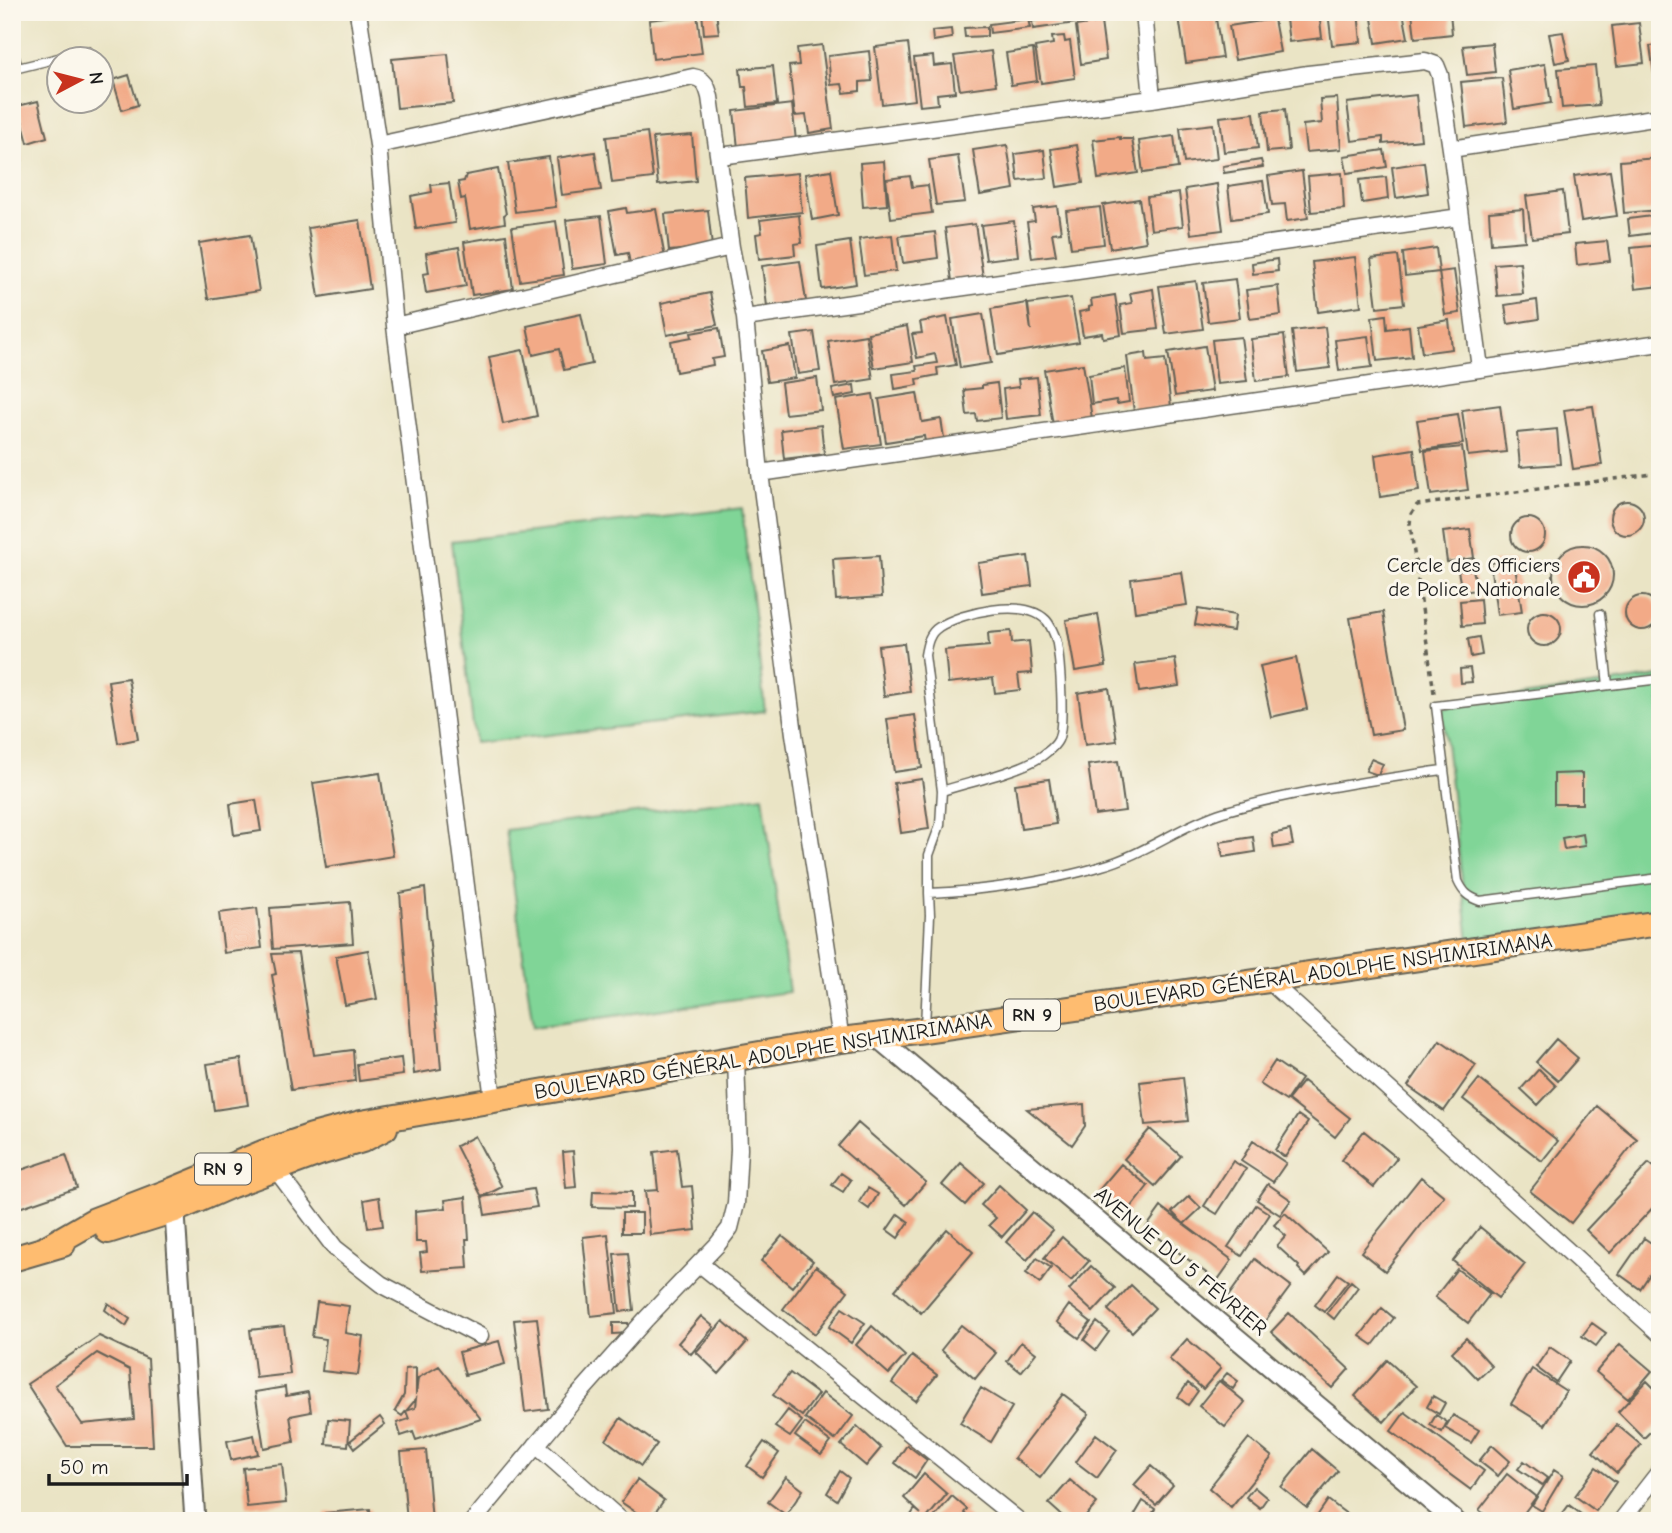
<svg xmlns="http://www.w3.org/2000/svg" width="1672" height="1533" font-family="'Comic Neue',sans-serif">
<rect width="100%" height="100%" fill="#fbf7ec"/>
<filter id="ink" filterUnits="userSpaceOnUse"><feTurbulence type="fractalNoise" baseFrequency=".0143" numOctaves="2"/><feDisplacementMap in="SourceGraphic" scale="14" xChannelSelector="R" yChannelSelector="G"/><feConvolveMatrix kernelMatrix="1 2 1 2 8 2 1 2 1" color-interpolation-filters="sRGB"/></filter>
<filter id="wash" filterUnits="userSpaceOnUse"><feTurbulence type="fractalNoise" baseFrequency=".00686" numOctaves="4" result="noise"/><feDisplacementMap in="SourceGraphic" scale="28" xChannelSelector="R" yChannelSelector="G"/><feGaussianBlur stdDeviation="1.57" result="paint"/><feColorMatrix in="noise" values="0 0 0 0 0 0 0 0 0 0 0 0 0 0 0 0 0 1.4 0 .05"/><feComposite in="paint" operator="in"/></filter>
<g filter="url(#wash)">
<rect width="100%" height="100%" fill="#eae4c5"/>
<path fill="#80d597" stroke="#4e785a" stroke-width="2" d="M742 508 765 711 475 743 452 541Z
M1660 676V921L1470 950 1442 708Z
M763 796 789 992 533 1027 506 830Z"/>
<g id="blocks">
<path fill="#f2aa87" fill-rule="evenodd" d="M702 12H716L719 33 704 34Z
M1215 12 1222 58 1186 63 1179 17Z
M1285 12H1319L1322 38 1289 42Z
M1328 12H1358L1361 42 1332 45Z
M1371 12H1403L1408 38 1376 43Z
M1412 12H1450L1452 34 1415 38Z
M697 14 702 53 653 59 649 20Z
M1082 14 1083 22 1033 29 1032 21Z
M1028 19 1030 28 990 33 989 24Z
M1274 19 1280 52 1235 60 1229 26Z
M1101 22 1106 60 1081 64 1076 26Z
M1639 23 1644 63 1617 66 1612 26Z
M987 27V36L965 37 964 28Z
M951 29 952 38 933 41 932 31Z
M1563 32 1569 60 1555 63 1549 34Z
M1064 36 1065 42 1070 41 1075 78 1041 83 1035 47 1053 44 1052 37Z
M908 43 915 100 882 104 875 47Z
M1492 43 1495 72 1467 75 1463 46Z
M822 45 833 129 809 133 806 115 795 116 789 66 799 65 797 48Z
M1660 45V88H1656L1650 46Z
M1033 49 1037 81 1011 85 1006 53Z
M869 51 872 81 860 82V91L844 93 842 84 831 85 828 56Z
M991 51 996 85 960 90 954 56Z
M448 54 453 103 397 108 392 59Z
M933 56 934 66 952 64 955 92 937 94 938 104 920 106 914 58Z
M1545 64 1551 103 1514 109 1508 70Z
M773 66 777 104 748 107 746 87H742L740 69Z
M1595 66 1599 105 1562 108 1558 69Z
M129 75 138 105 122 110 113 80Z
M1502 78 1507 122 1466 127 1461 82Z
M1416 95 1421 140 1383 144V137L1352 141 1347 103Z
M1337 98 1341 149 1306 152 1303 125 1322 123 1320 99Z
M38 101 47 137 28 143 18 106Z
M792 104 796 141 738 148 734 111Z
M1285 109 1289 150 1267 152 1263 111Z
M1254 113 1258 148 1224 152 1220 117Z
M1213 124 1217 159 1184 163 1180 128Z
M12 126 22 160 12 163Z
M647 132 653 178 612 183 606 137Z
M692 135 696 181 658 185 653 138Z
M1174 136 1178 168 1143 173 1139 141Z
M1120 137V139H1132L1138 173 1098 179 1093 140Z
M1007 145 1014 189 980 195 973 150Z
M1077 145 1083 183 1057 187 1051 149Z
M1044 150 1047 178 1018 181 1015 154Z
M1384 150 1387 167 1347 173 1344 156Z
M595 152 601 190 562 195 557 158Z
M958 156 965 202 936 205 929 160Z
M549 157 556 207 515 212 508 163Z
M1657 158 1660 210 1624 213 1620 161Z
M1261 160 1263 167 1224 173 1223 166Z
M884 161 887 205 863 207 860 163Z
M1424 162 1428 193 1396 198 1392 167Z
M498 169 506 214 504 215 505 223 470 229 465 198 461 199 458 182 464 181 466 175Z
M831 170 838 215 812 220 805 174Z
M1302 171 1308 218 1287 221 1285 204 1272 205 1268 176Z
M1610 171 1617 216 1581 221 1574 176Z
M798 173 802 212 748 218 745 178Z
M1342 173 1344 209 1311 212 1308 176Z
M910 176 912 187 928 185 932 213 891 218 886 179Z
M1386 177 1388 199 1362 203 1359 180Z
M1263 181 1268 214 1232 219 1228 186Z
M449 183 455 223 416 229 411 196 432 192 431 185Z
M1217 184 1223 230 1191 234 1185 189Z
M1563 191 1568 234 1532 238 1526 196Z
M1179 193 1183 226 1151 230 1147 197Z
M1139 199 1146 242 1110 248 1103 205Z
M1057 206 1061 232 1052 233 1056 255 1032 258 1027 222 1035 221 1033 209Z
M1100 207 1104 244 1071 248 1066 211Z
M626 208 627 213 656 209 665 258 630 264 628 253 617 255 609 211Z
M1523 209 1525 241 1491 244 1489 212Z
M708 210 712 247 669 251 665 214Z
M799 215 802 243 794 244 795 255 759 259 756 234 762 233 760 220Z
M1660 215V232L1630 236 1628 219Z
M601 216 607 264 572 269 566 220Z
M360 220 370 289 319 297 308 228Z
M556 221 564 275 520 281 512 227Z
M1014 221 1018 256 986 260 981 225Z
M975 224 983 277 952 281 945 228Z
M935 232 938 258 903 263 899 236Z
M250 235 259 291 208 299 199 243Z
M506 235 513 289 472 295 464 242Z
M892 235 896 271 864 275 859 239Z
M850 241 856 284 822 289 817 246Z
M1607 241 1610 261 1577 265 1575 244Z
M1660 245V286L1635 289 1631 248Z
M459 247 466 286 426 293 423 274 429 273 426 253Z
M1436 248 1439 272 1405 276 1403 253Z
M1398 256 1404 304 1377 307 1371 259Z
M1355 257 1361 306 1318 312 1312 262Z
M1277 259 1278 271 1253 274 1252 263Z
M800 261 806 301 767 306 762 266Z
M1520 262 1523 294 1497 296 1494 264Z
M1454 270 1460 313 1445 315 1439 272Z
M1235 279 1240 318 1208 322 1203 283Z
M1196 281 1203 329 1166 334 1159 286Z
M1278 286 1281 315 1250 319 1246 290Z
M1153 289 1158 329 1124 333 1120 305 1132 303 1130 293Z
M710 293 717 325 667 335 661 303Z
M1115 295 1121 335 1103 338 1102 333 1083 336 1079 312 1089 310V307L1092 306 1091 299Z
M1071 298 1079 342 998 355 991 309 1027 303 1031 330 1028 304Z
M1537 300 1539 319 1508 324 1505 305Z
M581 314 592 364 564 370 559 349 533 355 527 326Z
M983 314 991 363 960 368 952 319Z
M1386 315 1387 329 1409 326 1412 357 1377 361 1372 317Z
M947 317 956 365 937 368 938 375 917 379 918 385 895 389 893 374 917 371 916 366 937 363 935 354 917 358 912 334 922 333 920 322Z
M1449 320 1452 349 1422 353 1418 325Z
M907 326 913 362 874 368 868 333Z
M1325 327 1330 368 1297 372 1292 331Z
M719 328 724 357 712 359 713 365 676 372 671 341 692 337 691 333Z
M814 332 820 371 798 374 792 335Z
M866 335 873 379 835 385 828 341Z
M1284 335 1289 377 1256 381 1251 339Z
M1368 336 1372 367 1339 371 1335 340Z
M1241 337 1247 381 1217 384 1212 340Z
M790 346 795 378 767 382 762 351Z
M1205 346 1212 391 1175 396 1168 352Z
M523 350 537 416 503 424 489 357Z
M1146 353 1147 361 1165 359 1171 407 1134 412 1127 356Z
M1083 364 1092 418 1053 425 1044 370Z
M1125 368 1129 402 1117 404 1116 400 1092 404 1089 375Z
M1037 377 1041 415 1006 419 1003 389 1019 387 1018 379Z
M817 378 821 410 785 414 781 383Z
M997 383 1001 418 977 421 976 414 967 415 964 390 982 388V385Z
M854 385 855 394 834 398 832 389Z
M917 393 922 422 941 419 945 444 926 447 924 436 886 442 879 399Z
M873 394 881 444 844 449 836 400Z
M1500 405 1506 452 1468 456 1462 410Z
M1593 406 1602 465 1573 469 1564 410Z
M1458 414 1463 444 1422 450 1417 420Z
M821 425 824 454 784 459 781 430Z
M1557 429 1560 464 1520 467 1517 433Z
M1462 447 1468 490 1431 495 1425 451Z
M1414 449 1419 491 1380 497 1375 455Z
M1610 518a17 17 0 1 1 34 0a17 17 0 1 1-34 0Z
M1511 535a17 17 0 1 1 34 0a17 17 0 1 1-34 0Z
M1470 529 1474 558 1447 562 1443 532Z
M1553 575a30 30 0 1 1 60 0a30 30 0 1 1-60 0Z
M879 556 882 597 836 600 833 559Z
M1028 556 1032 586 982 593 978 563Z
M1514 560 1522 612 1497 615 1490 563Z
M1473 569 1477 590 1462 592 1458 571Z
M1182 572 1187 605 1135 612 1131 579Z
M1625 613a17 17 0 1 1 34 0a17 17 0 1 1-34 0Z
M1480 599 1482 624 1462 626 1460 601Z
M1198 609 1235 615 1233 631 1195 625Z
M1383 612 1403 730 1371 735 1350 618Z
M1527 629a17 17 0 1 1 34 0a17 17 0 1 1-34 0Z
M1098 614 1106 666 1075 671 1066 620Z
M1011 631 1012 643 1029 641 1032 673 1018 674 1020 690 995 693 993 678 948 683 945 650 989 646 988 633Z
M1479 637 1482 655 1471 657 1468 639Z
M904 643 910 692 884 696 878 646Z
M1296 658 1307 709 1271 717 1260 666Z
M1175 659 1179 686 1139 692 1135 664Z
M1470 668 1472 682 1461 683 1460 669Z
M128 678 138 739 118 743 108 681Z
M1109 688 1117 741 1085 745 1078 693Z
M915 715 922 768 894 772 887 719Z
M1371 759 1383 764 1378 775 1366 771Z
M1118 761 1125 811 1095 815 1088 765Z
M380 773 393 856 326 867 313 783Z
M1582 773V804H1554V774Z
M922 779 929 829 901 833 894 783Z
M1049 779 1056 824 1021 829 1015 784Z
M256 800 261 831 234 835 230 804Z
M1290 830 1293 845 1274 848 1272 834Z
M1583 834 1585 846 1564 849 1562 838Z
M1253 837 1255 852 1223 857 1220 842Z
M425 888 441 1069 414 1074 400 893Z
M350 902 353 943 273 949 270 908Z
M257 908 262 948 224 953 219 913Z
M368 950 377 999 345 1005 336 956Z
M298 953 314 1055 353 1050 355 1081 291 1090 272 975 276 974 272 954Z
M1556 1039 1578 1058 1558 1081 1536 1062Z
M1440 1040 1476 1065 1444 1111 1408 1086Z
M401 1058 403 1075 359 1081 357 1064Z
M241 1059 248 1105 214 1110 207 1064Z
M1275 1061 1301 1079 1286 1101 1260 1084Z
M1539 1069 1556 1086 1538 1105 1521 1089Z
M1183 1077 1188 1121 1145 1125 1140 1082Z
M1479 1079 1558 1141 1542 1161 1463 1099Z
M1303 1081 1350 1118 1335 1137 1288 1100Z
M1084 1104 1085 1126 1072 1145 1027 1109Z
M1597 1106 1637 1139 1571 1223 1530 1191Z
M1298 1115 1308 1122 1285 1157 1275 1150Z
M858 1123 926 1182 906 1205 838 1146Z
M1150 1129 1181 1156 1155 1186 1124 1159Z
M1364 1131 1397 1158 1374 1187 1341 1160Z
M475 1136 502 1187 482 1197 456 1146Z
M1253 1141 1286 1163 1273 1182 1241 1161Z
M677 1149 682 1187 692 1186 696 1230 650 1235 645 1191 658 1190 654 1152Z
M573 1151 576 1187 566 1188 563 1152Z
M66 1155 77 1188 13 1210 12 1173Z
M1233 1161 1246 1169 1217 1214 1204 1206Z
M961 1163 984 1183 965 1205 942 1185Z
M1649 1163 1660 1172V1200L1610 1253 1586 1230Z
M1121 1164 1148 1186 1126 1214 1098 1191Z
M841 1173 851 1180 843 1192 832 1185Z
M1421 1177 1444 1196 1385 1271 1361 1252Z
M1268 1184 1291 1200 1280 1215 1257 1200Z
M999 1185 1026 1210 1002 1237 989 1225 996 1218 981 1205Z
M868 1188 878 1194 869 1209 859 1202Z
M533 1189 537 1207 485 1215 482 1197Z
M593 1191 632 1192V1208L592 1207Z
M1189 1196 1201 1208 1184 1224 1172 1212Z
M379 1197 383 1226 368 1228 364 1200Z
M466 1197 469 1239H466L468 1268 422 1271 420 1253 427 1252 426 1242H416L415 1211 446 1208 445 1200Z
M1256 1205 1270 1214 1242 1256 1228 1247Z
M1161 1207 1232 1260 1217 1281 1146 1228Z
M1032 1212 1053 1230 1027 1260 1006 1242Z
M622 1213H642V1233H622Z
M1285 1213 1328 1252 1306 1276 1298 1268 1299 1266 1277 1246 1286 1236 1274 1225Z
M898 1214 909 1222 898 1238 887 1230Z
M1480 1227 1525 1264 1498 1298 1453 1261Z
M947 1229 973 1252 921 1313 895 1290Z
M608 1234 617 1313 591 1316 583 1237Z
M782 1236 813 1261 792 1287 761 1261Z
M1062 1237 1089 1261 1071 1281 1044 1258Z
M1644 1238 1660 1249V1259L1640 1289 1619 1274Z
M628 1253 634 1310 620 1312 614 1254Z
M1037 1258 1051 1268 1040 1283 1026 1273Z
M1255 1259 1291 1286 1262 1325 1227 1298Z
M816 1266 848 1291 815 1334 783 1309Z
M1091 1266 1115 1288 1093 1312 1069 1290Z
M1457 1269 1490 1294 1468 1323 1435 1297Z
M1338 1274 1348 1281 1324 1312 1315 1305Z
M1351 1281 1358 1287 1334 1319 1327 1313Z
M1131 1285 1155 1308 1132 1332 1108 1310Z
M317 1302 349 1306 345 1333 363 1336 358 1375 322 1371 326 1339 312 1337Z
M108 1303 130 1319 126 1326 105 1310Z
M1069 1305 1091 1322 1079 1338 1057 1322Z
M842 1308 865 1323 851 1343 829 1327Z
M1382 1308 1394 1318 1373 1345 1360 1336Z
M1289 1313 1349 1369 1332 1388 1271 1332Z
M701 1316 714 1327 691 1354 678 1343Z
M537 1318 548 1409 525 1412 514 1320Z
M723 1321 747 1342 719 1374 696 1352Z
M1097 1322 1109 1332 1096 1350 1084 1340Z
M613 1323H628L629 1333 613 1334Z
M1592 1323 1606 1333 1596 1346 1582 1336Z
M961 1325 996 1353 975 1379 941 1350Z
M284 1326 290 1374 256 1378 250 1330Z
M872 1326 905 1356 889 1374 856 1345Z
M99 1336 148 1359 153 1446H67L27 1384ZM97 1353 130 1370 134 1419 82 1424 55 1385Z
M1466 1338 1492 1366 1478 1379 1452 1352Z
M1187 1339 1221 1368 1203 1389 1169 1359Z
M499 1341 505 1364 465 1375 459 1352Z
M1021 1342 1036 1353 1021 1372 1007 1361Z
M1620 1344 1652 1371 1628 1399 1596 1372Z
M1550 1347 1570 1361 1556 1382 1536 1367Z
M912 1356 937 1375 916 1401 892 1383Z
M1387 1360 1416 1386 1384 1422 1355 1396Z
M439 1366 481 1419 416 1440 413 1432 401 1436 397 1423 409 1419 406 1411 415 1408 416 1399 402 1416 395 1411 404 1395 405 1369 416 1368V1395L418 1378Z
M1532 1369 1566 1391 1545 1425 1511 1404Z
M790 1373 818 1394 802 1416 773 1395Z
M1227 1373 1238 1381 1233 1389 1221 1380Z
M1219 1381 1245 1402 1225 1427 1199 1406Z
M1647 1381 1660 1394V1422L1644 1438 1618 1412Z
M1188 1383 1198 1391 1188 1405 1178 1397Z
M285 1387 286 1396 308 1392 311 1412 290 1416 294 1442 264 1448 255 1392Z
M981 1388 1012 1407 991 1442 960 1423Z
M823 1393 853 1416 835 1440 805 1418Z
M1063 1394 1089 1414 1040 1478 1014 1458Z
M1433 1396 1445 1403 1439 1414 1427 1407Z
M788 1410 802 1421 790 1437 775 1427Z
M1405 1412 1484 1471 1471 1490 1391 1431Z
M1436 1415 1447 1422 1442 1432 1430 1425Z
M1453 1415 1479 1430 1471 1443 1445 1428Z
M380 1417 385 1424 355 1448 350 1441Z
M621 1418 657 1444 641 1466 606 1440Z
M328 1419 350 1421 348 1446 326 1444Z
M805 1423 831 1442 821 1455 795 1436Z
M1617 1425 1641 1445 1617 1473 1593 1452Z
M857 1426 881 1448 866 1466 841 1445Z
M1096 1434 1117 1450 1097 1478 1076 1462Z
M254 1435 258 1454 231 1460 227 1441Z
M1249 1438 1272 1457 1231 1507 1209 1488Z
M764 1442 779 1453 762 1477 747 1466Z
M907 1445 927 1460 915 1478 895 1463Z
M1492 1445 1510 1461 1498 1476 1479 1461Z
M1312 1449 1338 1471 1307 1508 1281 1487Z
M426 1450 432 1521H407L401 1452Z
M1524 1461 1547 1478 1542 1485 1518 1469Z
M282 1464 286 1503 247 1507 243 1468Z
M1151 1466 1173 1485 1156 1505 1134 1485Z
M1596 1467 1616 1482 1596 1511 1575 1496Z
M1554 1470 1563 1476 1542 1511 1532 1505Z
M840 1471 849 1478 837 1500 827 1493Z
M924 1474 947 1494 927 1518 930 1521H907L915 1509 921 1514 904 1498Z
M1507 1474 1536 1497 1518 1521H1493L1479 1510Z
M786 1477 803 1490 786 1515 768 1502Z
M637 1480 664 1500 649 1521 621 1502Z
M1070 1480 1097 1503 1082 1521H1068L1049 1504Z
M1254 1487 1267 1498 1260 1508 1246 1497Z
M952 1496 967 1509 964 1513 972 1521H931Z
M1328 1500 1356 1521H1316L1315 1519Z
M1143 1501 1155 1509 1148 1521H1131Z
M1569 1505 1590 1521H1557Z
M370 1509 371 1521H326L325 1513Z"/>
</g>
</g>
<g filter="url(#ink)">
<use href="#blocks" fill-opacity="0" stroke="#646257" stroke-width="2"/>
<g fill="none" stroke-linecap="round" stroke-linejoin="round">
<g stroke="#646257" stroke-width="11">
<path id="service" d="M12 48 18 68 12 70
M18 68 87 51
M1600 614 1608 685
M1660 679 1436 706 1458 881C1463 892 1468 897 1480 901L1660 878
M929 893V855L940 825 942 791 925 655C927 644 929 633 939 627 962 612 1024 598 1046 620 1050 624 1056 637 1057 644 1060 661 1065 725 1058 740 1056 744 1051 749 1047 752 1028 770 969 782 942 791
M925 1027 930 915 929 893C981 891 1053 881 1102 866 1145 854 1181 825 1223 812 1295 791 1368 781 1442 770"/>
</g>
<g stroke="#646257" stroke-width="19">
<path id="minor" d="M358 12 378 145 395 326 493 1099
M1144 12 1152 99
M378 145 693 77C705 79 707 86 710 97L731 247
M1451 149 1480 368
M720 156 1152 99 1308 74 1425 61 1436 65 1440 75 1451 149 1660 117
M745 318 1460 217
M395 326 731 247 745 318 760 473 794 734 841 1040
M760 473 1660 343
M1269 981 1660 1334
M271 1163 335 1248 381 1284 480 1336
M700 1264 1019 1521
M536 1445 622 1521
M473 1521 574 1400 646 1319 717 1245 730 1228 736 1204 739 1149 736 1058
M1621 1521 1660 1471"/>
</g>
<g stroke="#646257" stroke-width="23">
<path id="tertiary" d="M877 1037 1455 1521
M174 1199 195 1521"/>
</g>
<g stroke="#646257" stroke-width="28">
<path id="primary" d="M108 1231 175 1210 232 1185 319 1153 362 1140 385 1128
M48 1247 95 1220 173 1190 265 1152 312 1136 361 1123 841 1040 925 1030 1660 923
M12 1259 63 1244"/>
</g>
<path stroke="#646257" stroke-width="3.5" stroke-dasharray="5 5" stroke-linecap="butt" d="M1434 693 1410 524 1411 514 1417 505 1660 473"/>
<use href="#service" stroke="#fff" stroke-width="8"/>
<use href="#minor" stroke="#fff" stroke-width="16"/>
<use href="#tertiary" stroke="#fff" stroke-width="19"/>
<use href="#primary" stroke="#febc70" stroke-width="24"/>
</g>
</g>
<defs>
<g id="civic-disc" transform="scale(1.75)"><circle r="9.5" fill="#c8321e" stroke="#fbf7ec"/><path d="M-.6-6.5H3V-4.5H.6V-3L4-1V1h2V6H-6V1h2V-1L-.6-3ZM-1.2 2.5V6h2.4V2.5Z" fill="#fff"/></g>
</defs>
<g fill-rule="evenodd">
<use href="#civic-disc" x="1584" y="577"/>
</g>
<g text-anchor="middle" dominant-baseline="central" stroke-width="6" stroke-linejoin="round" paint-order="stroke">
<g fill="#fbf7ec" stroke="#5f5e5a" stroke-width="2">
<rect x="1004" y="999.5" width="56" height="31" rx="5"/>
<rect x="195" y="1153.5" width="56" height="31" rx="5"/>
</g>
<g font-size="19" font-weight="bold" fill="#1c1c1c">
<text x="1032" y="1015">RN 9</text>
<text x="223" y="1169">RN 9</text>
</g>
<g font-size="21" fill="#1c1c1c" stroke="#fbf7ec" text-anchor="end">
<text x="1560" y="565">Cercle des Officiers<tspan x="1560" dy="24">de Police Nationale</tspan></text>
</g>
<g font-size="21" fill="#1c1c1c" stroke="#fbf7ec">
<text transform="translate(1323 972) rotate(-8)">BOULEVARD GÉNÉRAL ADOLPHE NSHIMIRIMANA</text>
<text transform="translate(763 1056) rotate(-9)">BOULEVARD GÉNÉRAL ADOLPHE NSHIMIRIMANA</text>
<text transform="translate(1181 1261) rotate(40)">AVENUE DU 5 FÉVRIER</text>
</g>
</g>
<rect width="1672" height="1533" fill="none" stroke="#fbf7ec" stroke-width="42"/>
<g transform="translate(80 80) rotate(83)"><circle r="33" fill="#fbf7ec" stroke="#a29f99" stroke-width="2"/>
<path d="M0-5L12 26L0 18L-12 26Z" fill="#c8321e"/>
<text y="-10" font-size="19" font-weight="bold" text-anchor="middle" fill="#1c1c1c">N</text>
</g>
<path d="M49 1474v10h138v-10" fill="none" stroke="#1c1c1c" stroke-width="3.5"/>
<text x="60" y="1474" font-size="21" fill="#1c1c1c" stroke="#fbf7ec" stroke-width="5" paint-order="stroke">50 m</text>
</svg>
